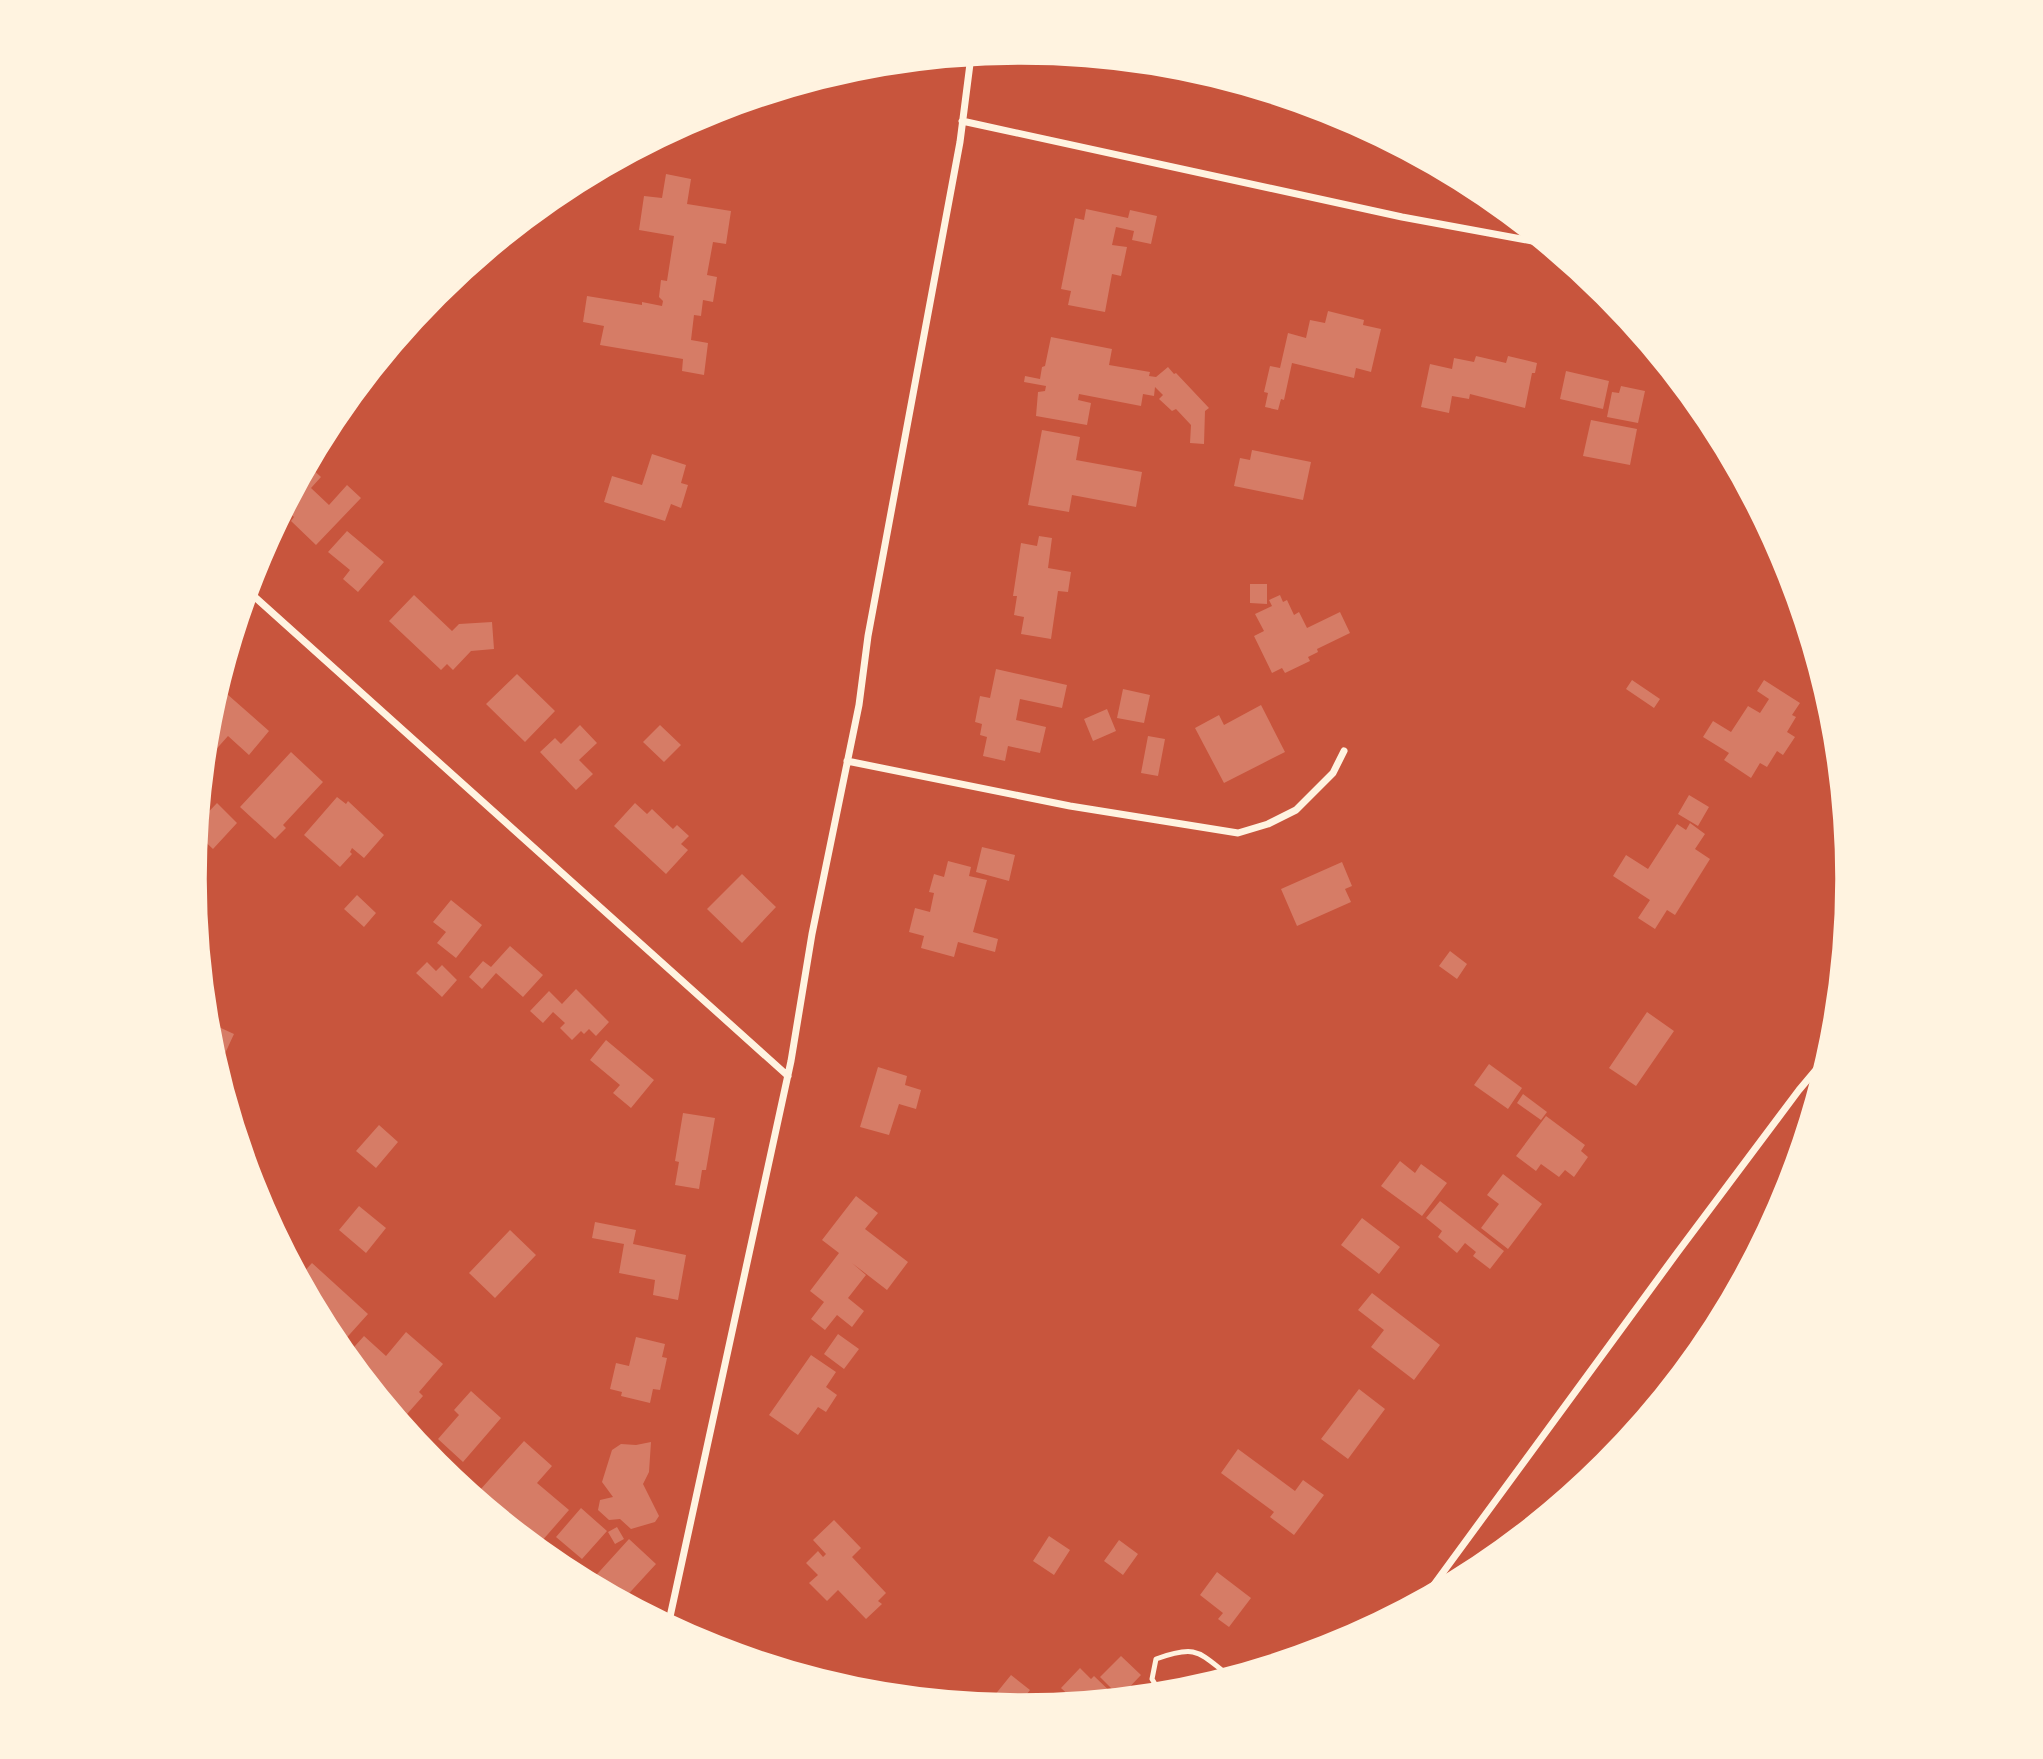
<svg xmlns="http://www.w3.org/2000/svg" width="2043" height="1759" font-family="Overpass,sans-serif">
<rect width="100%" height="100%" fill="#c8553d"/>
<path fill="#d67c66" d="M666 174 691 179 687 204 731 211 726 244 713 242 707 275 717 277 713 302 703 300 701 316 694 315 691 340 708 343 704 375 682 371 683 359 600 345 604 326 583 322 587 296 642 305V302L662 306 663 301 659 297 661 280 667 281 674 236 639 230 644 196 662 198Z
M1086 209 1128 218 1130 210 1157 216 1151 244 1132 240 1134 231 1116 227 1112 245 1127 247 1121 276 1112 274 1105 312 1068 305 1071 291 1061 289 1075 218 1084 220Z
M1328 311 1364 320 1363 325 1381 329 1371 372 1356 368 1354 378 1292 363 1284 400 1281 399 1278 410 1265 407 1268 393 1264 392 1270 366 1280 368 1288 333 1306 338 1310 320 1325 323Z
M1051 337 1112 349 1109 365 1150 372 1149 376 1156 377 1168 367 1174 374 1176 373 1209 408 1205 411 1204 444 1190 443 1191 425 1176 409 1172 411 1159 399 1163 395 1155 387 1154 396 1143 394 1141 406 1079 394 1078 400 1091 403 1087 425 1036 416 1038 392 1045 391 1046 386 1024 382 1025 376 1040 379 1042 367 1045 366Z
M1476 356 1506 363 1508 356 1537 363 1535 373H1532L1525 408 1470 394 1469 399 1452 396 1449 413 1421 407 1430 364 1452 369 1454 358 1474 362Z
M1566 371 1609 381 1603 409 1560 399Z
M1621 386 1645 391 1638 423 1607 417 1612 392 1619 393Z
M1591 420 1637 429 1630 465 1583 456Z
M1042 430 1080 437 1076 460 1142 472 1136 507 1072 495 1069 512 1028 505Z
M1252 450 1311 462 1303 500 1234 486 1240 458 1250 460Z
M652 454 686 465 681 483 688 485 681 508 671 504 665 521 604 502 612 476 642 485Z
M308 465 321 477 311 488 329 505 347 485 361 498 316 545 291 521 294 517 285 508Z
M347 531 384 562 358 592 343 579 350 570 328 552Z
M1039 536 1052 538 1048 568 1071 572 1068 592 1058 591 1051 639 1021 634 1024 617 1014 615 1017 596H1013L1021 543 1037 546Z
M1250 584H1267V604L1250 603Z
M414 595 452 631 459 624 492 622 494 649 471 651 453 670 447 664 441 670 389 621Z
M1280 595 1283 602 1287 600 1294 615 1299 612 1307 628 1340 612 1350 633 1317 649 1318 652 1308 657 1310 661 1285 673 1282 668 1272 673 1254 636 1264 631 1255 614 1272 606 1269 600Z
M996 669 1067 685 1062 708 1020 699 1016 720 1046 727 1040 753 1008 746 1005 761 983 756 987 737 980 735 982 724 975 722 980 696 990 698Z
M517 674 555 711 525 742 486 704Z
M1632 680 1660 699 1654 708 1626 689Z
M1764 680 1800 703 1792 715 1796 717 1787 732 1795 737 1783 755 1777 751 1767 767 1760 763 1751 778 1724 760 1729 753 1703 737 1713 721 1731 732 1748 706 1760 713 1769 699 1757 691Z
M1123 689 1150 695 1144 723 1117 718Z
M227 694 269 731 249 755 228 736 212 754 206 748 211 709Z
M1261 705 1285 752 1224 783 1195 728 1219 715 1224 725Z
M1107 709 1116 731 1093 741 1084 719Z
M580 725 597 743 579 760 593 774 576 790 540 752 555 738 561 744Z
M660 725 681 745 664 762 643 742Z
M1148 736 1165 739 1158 776 1141 773Z
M291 752 323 782 283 825 286 828 275 839 240 807Z
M1689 795 1709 807 1698 826 1678 814Z
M337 797 346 804 348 801 384 835 364 858 352 848 350 852 352 854 340 867 304 835Z
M217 803 237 823 213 849 197 834 198 823Z
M635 803 647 814 652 809 673 829 677 825 689 836 681 844 688 850 666 874 614 826Z
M1690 823 1705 834 1695 849 1710 859 1675 915 1667 910 1655 929 1638 918 1650 900 1613 876 1626 855 1648 869 1677 824 1686 830Z
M982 847 1015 855 1009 881 976 872Z
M948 861 971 867 969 876 987 880 973 932 998 939 995 952 958 942 954 957 921 948 924 936 909 932 915 908 930 912 934 893 929 892 934 874 944 877Z
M1342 862 1352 886 1345 889 1351 902 1297 926 1281 889Z
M742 874 776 907 742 943 707 909Z
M357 895 376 913 364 927 344 909Z
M451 900 482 925 456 958 437 943 446 932 433 922Z
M510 946 543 975 523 997 496 973 482 989 469 977 483 961 491 967Z
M1450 951 1467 964 1457 979 1439 966Z
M427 962 436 971 442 965 457 980 442 997 416 973Z
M576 989 609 1022 596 1036 589 1029 584 1034 581 1031 572 1040 560 1028 565 1023 553 1012 543 1023 530 1011 549 991 562 1004Z
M1647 1012 1674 1031 1636 1086 1609 1068Z
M210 1023 234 1034 222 1060 213 1056 209 1041 207 1029Z
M606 1040 654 1080 631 1108 613 1093 620 1085 590 1060Z
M1489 1064 1522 1088 1508 1109 1474 1085Z
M878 1067 907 1076 905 1085 921 1090 916 1109 899 1104 889 1135 860 1127Z
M1523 1094 1547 1112 1541 1120 1517 1103Z
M683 1113 715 1118 706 1170H702L699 1189 675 1185 679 1162 675 1161Z
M1546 1116 1585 1145 1581 1151 1588 1157 1574 1177 1565 1170 1559 1177 1541 1164 1536 1171 1516 1156Z
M379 1125 398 1142 376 1168 356 1151Z
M1400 1161 1415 1173 1421 1164 1447 1183 1422 1216 1381 1186Z
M1503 1174 1542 1204 1508 1249 1481 1228 1499 1204 1487 1195Z
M856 1196 878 1213 865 1229 908 1262 887 1290 852 1263 866 1275 848 1298 864 1311 852 1327 837 1315 825 1330 811 1319 824 1302 810 1291 839 1253 822 1240Z
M1440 1201 1504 1251 1490 1269 1473 1256 1476 1252 1465 1243 1457 1253 1438 1237 1442 1231 1426 1218Z
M359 1206 386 1228 366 1253 339 1230Z
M1362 1218 1400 1247 1379 1274 1341 1245Z
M595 1222 636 1230 633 1244 686 1255 678 1300 653 1295 655 1280 619 1273 624 1244 592 1238Z
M510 1230 536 1255 495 1298 469 1273Z
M312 1263 368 1314 341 1344 329 1333 299 1277Z
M1372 1293 1440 1345 1414 1380 1371 1347 1384 1330 1358 1310Z
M406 1332 443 1364 419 1392 423 1396 400 1422 346 1356 364 1336 386 1356Z
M838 1334 859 1349 844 1369 824 1354Z
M636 1337 665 1344 662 1357 667 1358 660 1390 653 1389 650 1403 621 1396 622 1392 610 1389 616 1363 629 1366Z
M811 1355 836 1372 826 1387 837 1395 826 1412 818 1407 798 1435 769 1415Z
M1359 1389 1385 1409 1348 1459 1321 1439Z
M471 1391 501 1418 463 1462 438 1439 459 1415 454 1410Z
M524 1441 552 1466 537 1483 569 1510 541 1542 528 1530 525 1534 511 1522 487 1502 490 1499 480 1490Z
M651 1442 649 1472 643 1484 659 1516 655 1522 631 1529 620 1519 609 1520 598 1510 600 1500 613 1497 602 1482 612 1450 621 1444 636 1445Z
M1238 1449 1295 1491 1303 1480 1324 1495 1294 1535 1270 1517 1274 1512 1221 1473Z
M581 1508 607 1531 582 1559 556 1537Z
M834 1520 861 1548 852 1557 886 1593 878 1601 882 1604 866 1619 838 1590 827 1601 809 1583 818 1575 806 1563 818 1551 823 1557 826 1554 813 1540Z
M617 1527 624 1539 615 1544 608 1532Z
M1049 1536 1070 1550 1054 1575 1033 1561Z
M629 1539 656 1564 622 1601 589 1583Z
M1119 1540 1138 1554 1123 1575 1104 1561Z
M1217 1572 1251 1598 1229 1627 1218 1619 1223 1613 1200 1595Z
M1121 1656 1141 1675 1120 1697 1100 1677Z
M1080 1668 1091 1679 1094 1676 1118 1699 1077 1703 1061 1688Z
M1011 1675 1030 1690 1016 1708 1008 1707 994 1696Z"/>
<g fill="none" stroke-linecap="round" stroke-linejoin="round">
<path stroke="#fff3e0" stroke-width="5" d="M1161 1694 1152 1679 1156 1659C1198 1644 1198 1652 1232 1678"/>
<path stroke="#fff3e0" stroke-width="7" d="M962 121 1402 217 1548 244
M247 590 788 1076
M847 761 1070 806 1238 833 1268 824 1296 810 1333 773 1344 751
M1422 1601 1677 1253 1799 1090 1831 1052
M668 1626 791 1061 812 934 859 705 868 636 960 142 971 56"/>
</g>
<path d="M0 0H2043V1759H0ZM205 879a816 816 0 1 1 1632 0a816 816 0 1 1-1632 0Z" fill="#fff3e0" fill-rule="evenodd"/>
<path fill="none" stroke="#fff3e0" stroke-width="3.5" d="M205 879a816 816 0 1 1 1632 0a816 816 0 1 1-1632 0Z"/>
</svg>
